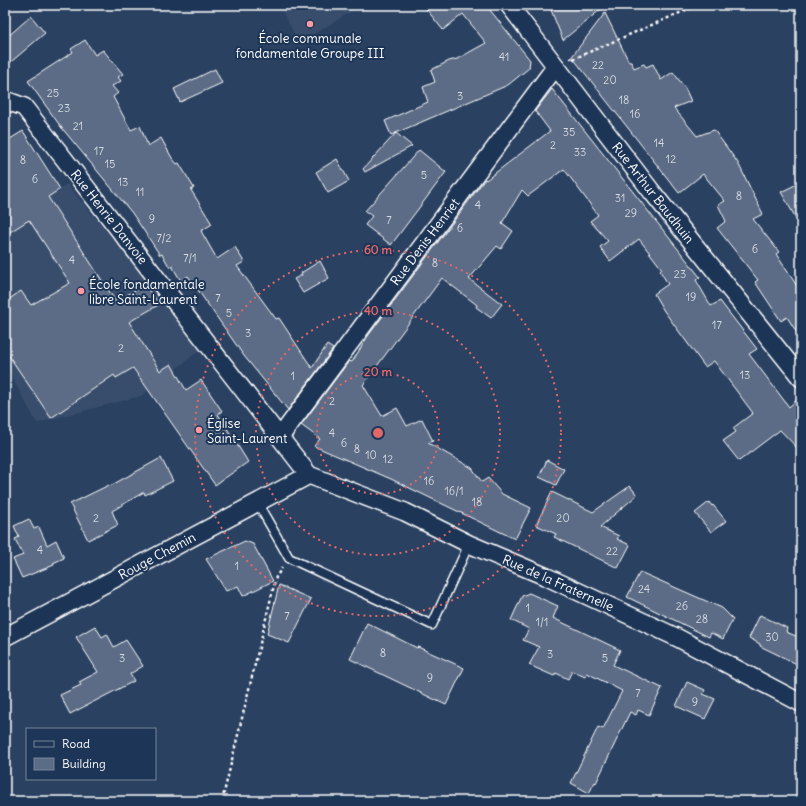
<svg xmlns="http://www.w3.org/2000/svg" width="806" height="806" font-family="Delius,sans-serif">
<rect width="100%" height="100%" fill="#2a4161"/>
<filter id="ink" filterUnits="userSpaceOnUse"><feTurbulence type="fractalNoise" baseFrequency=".025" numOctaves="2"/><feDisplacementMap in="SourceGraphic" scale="8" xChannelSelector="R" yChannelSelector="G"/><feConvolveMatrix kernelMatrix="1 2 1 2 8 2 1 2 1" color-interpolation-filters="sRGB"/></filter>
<g filter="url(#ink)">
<path fill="#394e6c" d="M279 5H362L299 43Z
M67 184 204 347 141 396 37 423 5 365V235L25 223 14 206 59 189Z"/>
<path fill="#5b6c86" stroke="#fff" d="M423 5H486L530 60 529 68 508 85 391 135 385 121 428 102 423 87 435 82 431 70 449 61 457 59 486 43 463 14 443 30Z
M549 5H606L563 40Z
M605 13 629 62H631L634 68 644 64 646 67 653 64 661 80 673 72 685 88 691 101 674 108 697 136 714 130 738 163 763 214 753 219 779 252 776 254 801 292V339L787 317 781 321 755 282 758 280 717 228 726 221 718 205 725 201 703 174 679 193 573 58 570 59Z
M31 16 45 33 5 67V39Z
M85 40 95 55 103 50 123 74 118 77 121 81 112 86 118 93 113 97 131 130 140 126 148 146 161 138 172 158 177 164 179 163 194 188 191 190 212 224 201 231 217 259 235 247 244 262 237 266 276 319 279 318 312 368 327 345 333 349 288 410 244 356 188 276 181 281 172 266 170 268 162 254 160 255 132 213 61 127 28 81 73 52 71 49Z
M215 69 222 83 180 102 174 89Z
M552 89 700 277 696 280 711 306 720 301 757 349 749 354 789 407 801 396V452L780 430 739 461 723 441 736 432 733 428 753 413 714 361 705 367 664 311 654 294 668 284 660 271 662 269 639 239 610 261 600 247 608 241 590 221 598 215 564 169 528 196 522 190 502 223 513 231 501 249 497 246 469 279 502 304 491 318 476 307 477 305 442 278 363 385 382 416 397 408 407 426 422 419 433 441 428 443 472 468 482 482 488 478 502 494 531 508 515 539 391 479 314 446 320 439 301 425 349 361 352 362 368 336 485 179 486 180 550 131 535 111Z
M23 131 60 189 48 197 116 302 140 287H146L160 304 129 322 160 371 171 364 186 390 201 380 222 411 218 414 248 462 215 485 133 368 116 378 114 375 51 418 5 350V302L21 291 31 305 70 283 29 220 5 235V142Z
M396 133 412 146 365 172 363 169Z
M419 150 446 172 391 245 365 225 372 216 365 211Z
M337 159 349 181 328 193 316 172Z
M801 182V227L781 192Z
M320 261 329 278 303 293 294 279 302 275 301 273Z
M161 458 173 481 145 495 144 492 112 511 118 525 88 540 70 504 109 485 110 486Z
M547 460 564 469 556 485 539 477Z
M630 486 637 495 600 527 619 536 617 539 630 545 618 568 554 537 556 534 536 525 552 492 593 512Z
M709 502 712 506 713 505 726 521 711 532 695 513Z
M29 519 34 529 39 527 47 545 56 540 64 558 53 563 54 565 22 578 13 559 23 555 15 539 19 537 14 526Z
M245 541 253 544 273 581 243 596 238 586 226 591 206 559Z
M640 572 722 608 733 619 723 639 711 633 709 637 627 597Z
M279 585 311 599 289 643 267 634Z
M529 593 558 606 553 618 620 650 613 665 662 688 649 715 638 710 636 715 630 712 596 783 595 782 589 793 571 783 598 727 603 729 622 691 587 673 585 677 572 671 568 679 556 673 554 676 529 665 539 647 523 640 529 629 511 620 522 596Z
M760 615 787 628 786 632 801 638V666L760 646V644L749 638Z
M367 623 417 648 418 647 464 668 446 705 350 659Z
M95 626 102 637 107 634 114 647 126 640 143 666 130 674 134 681 70 714 60 695 81 685 79 682 98 672 76 637Z
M687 682 705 690 703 694 715 699 705 719 676 706Z"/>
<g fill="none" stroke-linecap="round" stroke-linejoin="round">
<g stroke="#fff" stroke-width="11">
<path id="service" d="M257 502 289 558 432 625 469 544"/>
</g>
<g stroke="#fff" stroke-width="20">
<path id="minor" d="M509 5 652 192 801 378
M5 100 24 107 309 475
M280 437 556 66
M309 475 405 512 469 544 547 577 678 638 801 703
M5 637 309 475"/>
</g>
<path stroke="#fff" stroke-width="2.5" stroke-dasharray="3 3" stroke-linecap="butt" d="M573 59 698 5
M222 801 276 577 282 568"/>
<use href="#service" stroke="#1d3557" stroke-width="8"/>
<use href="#minor" stroke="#1d3557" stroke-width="17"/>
</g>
</g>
<g fill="none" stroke="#e26868" stroke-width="2" stroke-dasharray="2 4">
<circle cx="378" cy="433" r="61"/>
<circle cx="378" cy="433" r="122"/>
<circle cx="378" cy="433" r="183"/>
</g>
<g fill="#ff9aa2" stroke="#1d3557" stroke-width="1.5">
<circle cx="310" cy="24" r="4"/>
<circle cx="81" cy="291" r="4"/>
<circle cx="199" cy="430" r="4"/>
</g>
<g text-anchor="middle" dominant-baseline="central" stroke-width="4" stroke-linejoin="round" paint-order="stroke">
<g font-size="11" fill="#d6dae1">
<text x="504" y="57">41</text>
<text x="598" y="65">22</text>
<text x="610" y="80">20</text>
<text x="53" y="93">25</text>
<text x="460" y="96">3</text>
<text x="624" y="100">18</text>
<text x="64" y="108">23</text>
<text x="635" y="114">16</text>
<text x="78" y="126">21</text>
<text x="569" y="132">35</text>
<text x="659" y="143">14</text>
<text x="553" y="145">2</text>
<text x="99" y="151">17</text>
<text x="580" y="152">33</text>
<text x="671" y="159">12</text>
<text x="23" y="160">8</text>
<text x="110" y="164">15</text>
<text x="424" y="175">5</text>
<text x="35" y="179">6</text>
<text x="123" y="182">13</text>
<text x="140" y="192">11</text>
<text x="739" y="196">8</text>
<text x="620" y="198">31</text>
<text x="478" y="205">4</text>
<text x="631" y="213">29</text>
<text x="152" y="219">9</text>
<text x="389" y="220">7</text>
<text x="460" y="228">6</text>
<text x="164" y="238">7/2</text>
<text x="755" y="249">6</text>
<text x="190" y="258">7/1</text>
<text x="72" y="260">4</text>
<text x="435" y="263">8</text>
<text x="680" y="274">23</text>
<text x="691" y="297">19</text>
<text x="218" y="298">7</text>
<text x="229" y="313">5</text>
<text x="717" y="325">17</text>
<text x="248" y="333">3</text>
<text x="121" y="348">2</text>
<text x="745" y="375">13</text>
<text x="293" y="376">1</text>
<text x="332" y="401">2</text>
<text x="332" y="433">4</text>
<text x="344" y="443">6</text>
<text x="357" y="449">8</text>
<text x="371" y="455">10</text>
<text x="388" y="459">12</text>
<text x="429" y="481">16</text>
<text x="454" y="491">16/1</text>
<text x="477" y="502">18</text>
<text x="96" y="518">2</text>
<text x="563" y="518">20</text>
<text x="40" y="550">4</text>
<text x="612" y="551">22</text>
<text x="237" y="566">1</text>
<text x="644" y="589">24</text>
<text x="682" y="606">26</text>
<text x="528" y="608">1</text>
<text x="287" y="616">7</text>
<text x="702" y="619">28</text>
<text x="542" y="622">1/1</text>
<text x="772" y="637">30</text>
<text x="383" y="653">8</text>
<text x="550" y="654">3</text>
<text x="122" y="658">3</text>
<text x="605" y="658">5</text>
<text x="430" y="678">9</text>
<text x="638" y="693">7</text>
<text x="695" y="702">9</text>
</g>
<g font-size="13" fill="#fff" stroke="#1d3557" text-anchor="start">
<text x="310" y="38" text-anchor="middle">École communale<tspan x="310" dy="15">fondamentale Groupe III</tspan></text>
<text x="89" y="284">École fondamentale<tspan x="89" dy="15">libre Saint-Laurent</tspan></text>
<text x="207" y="423">Église<tspan x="207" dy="15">Saint-Laurent</tspan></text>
</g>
<g font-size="13" fill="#fff" stroke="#1d3557">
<text transform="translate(653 193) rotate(52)">Rue Arthur Baudhuin</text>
<text transform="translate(109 217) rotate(52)">Rue Henrie Danvoie</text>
<text transform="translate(425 242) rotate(-53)">Rue Denis Henriet</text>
<text transform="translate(157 556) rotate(-28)">Rouge Chemin</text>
<text transform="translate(558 583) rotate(24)">Rue de la Fraternelle</text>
</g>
</g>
<circle cx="378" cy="433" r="6" fill="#e26868" stroke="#1d3557" stroke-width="2"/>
<g font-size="12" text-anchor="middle" font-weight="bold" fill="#e26868" stroke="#1d3557" stroke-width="4" stroke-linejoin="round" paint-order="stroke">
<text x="378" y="254">60 m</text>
<text x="378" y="315">40 m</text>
<text x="378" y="376">20 m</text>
</g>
<rect width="806" height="806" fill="none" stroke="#1d3557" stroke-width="20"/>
<rect x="10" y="10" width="786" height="786" fill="none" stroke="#fff" stroke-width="1.5" filter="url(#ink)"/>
<rect x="26" y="728" width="130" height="52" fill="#1d3557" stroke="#77869a"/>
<rect x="34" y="741" width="20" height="6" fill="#1d3557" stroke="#77869a"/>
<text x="62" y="748" font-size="12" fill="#ffffff">Road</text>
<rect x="34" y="758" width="20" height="12" fill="#5b6c86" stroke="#77869a"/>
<text x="62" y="768" font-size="12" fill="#ffffff">Building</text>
</svg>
